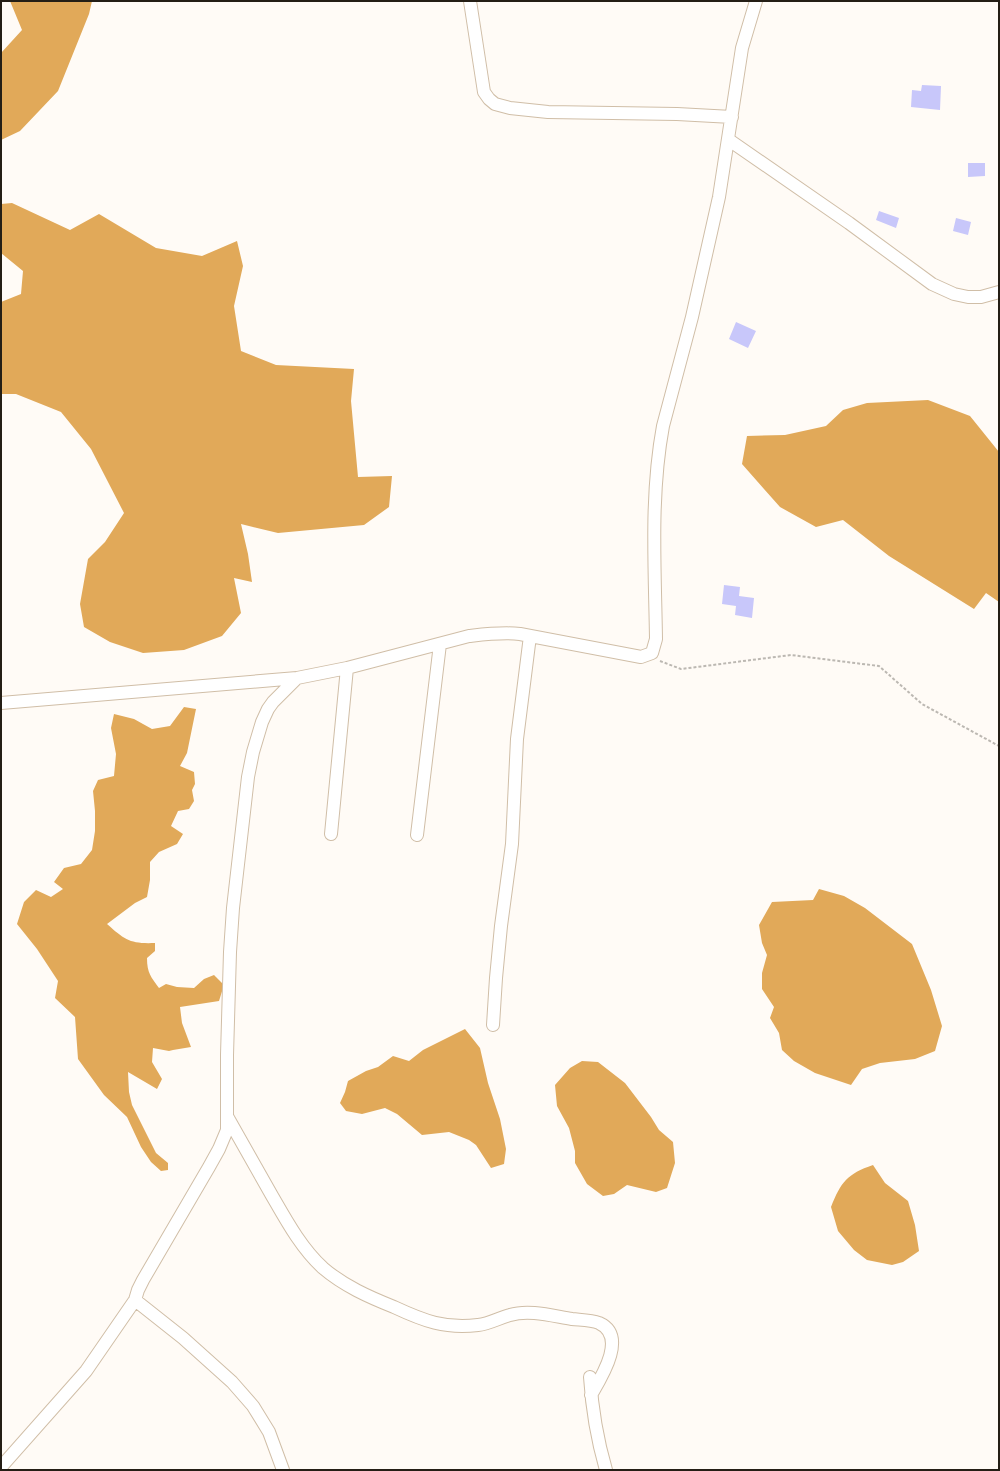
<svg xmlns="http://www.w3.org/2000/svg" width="1000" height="1471" font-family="'IBM Plex Serif',serif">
<rect width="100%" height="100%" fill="#fffbf6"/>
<path fill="#e1a959" d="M10 1H92L89 14 58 91 20 131 1 140V53L22 30Z
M12 203 70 230 99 214 156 248 202 256 237 241 243 266 234 306 241 351 276 365 354 369 351 401 358 477 392 476 389 507 364 525 278 533 241 524 248 554 252 582 234 578 241 613 222 636 184 650 143 653 110 642 84 627 80 604 88 559 105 542 124 513 91 449 61 412 16 394H1V302L21 294 23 271 1 253V204Z
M928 400 970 416 999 452V602L986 593 974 609 889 556 843 520 816 527 780 507 742 464 747 436 785 435 826 426 843 410 867 403Z
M184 707 196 709 187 753 180 766 194 772 195 784 192 790 194 801 189 809 178 811 171 826 183 834 177 844 159 852 150 862V880L147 897 135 903 107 924C125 940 130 944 155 943V951L147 958C147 973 151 977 159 988L166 984 177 987 194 988 204 979 214 975 224 985 219 1001 180 1007 182 1023 191 1047 173 1050 169 1051 153 1048 152 1062 162 1079 157 1089 128 1072 129 1092 132 1105 156 1153 168 1163V1170L161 1171 151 1162 141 1147 127 1117 104 1095 78 1059 75 1017 55 998 58 981 37 949 17 924 24 902 36 890 51 897 63 889 54 882 64 868 81 864 92 850 95 831V811L93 791 98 780 114 776 116 754 111 728 114 714 134 719 152 729 170 726Z
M819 889 844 896 865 908 912 944 931 990 942 1026 935 1051 915 1059 880 1063 862 1069 851 1085 815 1073 794 1061 782 1050 779 1033 770 1018 774 1007 762 989V973L767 955 762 943 759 925 772 902 813 900Z
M465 1029 480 1048 488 1083 500 1119 506 1149 504 1164 491 1168 476 1145 469 1140 449 1132 422 1135 397 1114 385 1108 362 1114 346 1111 340 1103 345 1092 348 1081 366 1071 378 1067 393 1056 409 1061 423 1050Z
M582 1061 598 1062 625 1083 651 1117 659 1130 673 1142 675 1163 667 1188 656 1192 627 1185 614 1194 603 1196 587 1184 575 1163V1151L569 1128 557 1106 555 1085 570 1068Z
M873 1165 885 1183 908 1201 915 1225 919 1251 903 1262 892 1265 867 1260 854 1250 838 1231 831 1207C841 1182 847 1174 873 1165Z"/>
<path fill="#c8c7fa" d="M922 85 941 86 940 110 911 107 912 90 921 91Z
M968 163H985V176L968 177Z
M879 211 899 218 896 228 876 220Z
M956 218 971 222 968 235 953 231Z
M736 322 756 331 748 348 729 339Z
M724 585 740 587 739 596 754 598 752 618 735 615 736 606 722 604Z"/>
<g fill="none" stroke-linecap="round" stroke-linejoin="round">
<g stroke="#d0bea7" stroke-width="14">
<path id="minor" d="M470 1 484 92 489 99 495 104 510 108 548 112 677 114 732 117
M729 140 849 223 932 284 954 294 968 297H981L999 292
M1 703 297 678 347 668 469 636C487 634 503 632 520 634L641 657 652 653 656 639C655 568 650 496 663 426L692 317 719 197 742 48 756 1
M331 834 347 668
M417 835 440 644
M493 1025 496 978 501 926 512 844 517 739 530 636
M228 1118C242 1143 257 1169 271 1194 286 1220 301 1248 323 1268 344 1286 369 1297 394 1307 424 1321 445 1329 478 1325 489 1324 499 1318 510 1315 529 1309 553 1316 572 1319 581 1320 591 1320 599 1323 628 1336 601 1378 591 1395
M135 1300 183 1338 232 1382 253 1406 269 1432 283 1470
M590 1377C592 1409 597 1439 606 1470
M1 1467 86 1371 135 1300 138 1290 143 1280 209 1167 219 1149 227 1130V1055L230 952 233 908 248 777 253 752 262 722 268 709 273 702 297 678"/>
</g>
<path stroke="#bcb8b2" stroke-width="2" stroke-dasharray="3 2" stroke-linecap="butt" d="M660 661 681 669 791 655 879 666 922 704 999 746"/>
<use href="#minor" stroke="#fff" stroke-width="12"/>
</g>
<rect width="1000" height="1471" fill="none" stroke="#241e15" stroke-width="4"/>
</svg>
